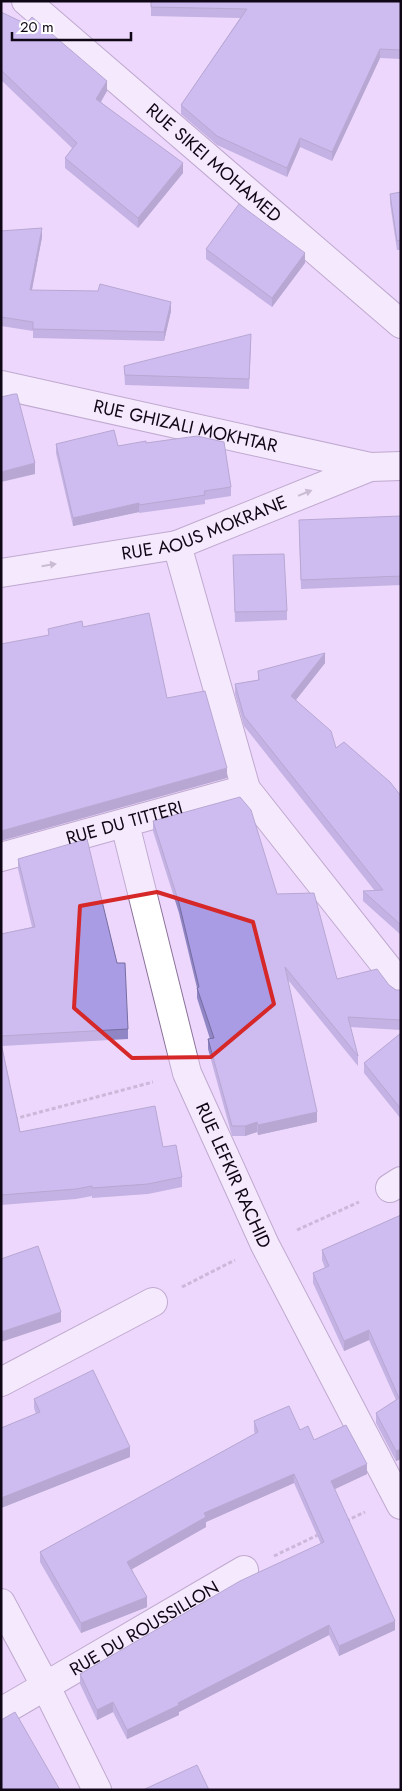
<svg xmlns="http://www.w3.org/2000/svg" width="402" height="1791" font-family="Jost,sans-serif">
<rect width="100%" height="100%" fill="#edd7fc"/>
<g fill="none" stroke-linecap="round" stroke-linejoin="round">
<g stroke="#8a719a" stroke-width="30">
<g id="minor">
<path id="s1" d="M26 1 401 324"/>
<path id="s2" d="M1 385 370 467"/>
<path d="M177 545 246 789 401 985"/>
<path id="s3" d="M1 573 177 545 370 467 401 466"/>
<path id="s4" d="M125 824 187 1073 265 1245 401 1505"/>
<path id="s5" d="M1 857 246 789"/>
<path d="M390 1188 401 1181"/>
<path d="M1 1382 153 1302"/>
<path d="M1 1603 46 1687 97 1790"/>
<path id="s6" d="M1 1712 244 1570"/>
</g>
</g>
<path stroke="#a492b0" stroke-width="3" stroke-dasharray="4 2.5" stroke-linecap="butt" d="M14 1119 153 1082
M297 1230 359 1202
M182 1287 235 1260
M346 1521 365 1512
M274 1556 320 1534"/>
<use href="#minor" stroke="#fff" stroke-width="28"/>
</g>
<path fill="#9186c5" d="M151 1H401V59L380 58 332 161 300 147 287 177 217 145 181 114V105L240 18 151 16Z
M1 12 107 91 101 102 183 173 138 228 65 168V158L72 148 1 80Z
M401 192V250H397L390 203V194Z
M1 231 42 237 32 290 171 311 164 341 33 338V331L1 326Z
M206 249 305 263 272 307 206 259Z
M251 343 249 389 125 385 124 366Z
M146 443 231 487V496L205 500V504L139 513V512L73 526 56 453V444L118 446Z
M401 516V585L301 589 299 529Z
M233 555 287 611V620L235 622Z
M325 663 296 700 336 748 401 796V935L363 901V891H375L244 726 235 694V684L258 680V671Z
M153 821 277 894 337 979 389 985 396 990H401V1030L350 1027 358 1056V1066L288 980 317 1122 258 1135 257 1132 245 1136H232L208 1049V1039H210L197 998V988L179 913 153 831Z
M18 859 128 1029V1039L2 1046 20 1132 163 1147 182 1177V1187L148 1194 92 1198V1196L76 1199 1 1205V934L32 927 18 869Z
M401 1033V1119L364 1073V1063Z
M401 1215V1459L396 1461 376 1423V1413L396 1400 369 1340 344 1351 313 1283V1273L325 1268 322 1260V1250Z
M34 1399 130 1457 1 1508V1428L36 1414 34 1408Z
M254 1421 300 1430 314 1440 367 1474 334 1489 395 1630 339 1656 329 1635 179 1712V1715L127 1739 113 1712 97 1720 80 1684V1674L321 1544 294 1483 206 1522V1527L132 1569 147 1607 81 1633 40 1562V1552L255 1434 254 1431Z"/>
<path fill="#766da0" d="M380 49V58L332 161V152Z
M107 81V91L96 109V99Z
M300 138V147L287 177V168Z
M183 163V173L138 228V218Z
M42 228V237L30 299V290Z
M305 253V263L272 307V298Z
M171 302V311L164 341V332Z
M35 463V474L1 482V472Z
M139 503V512L73 526V518Z
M325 653V663L291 706V696Z
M227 768V778L1 841V831Z
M317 1112V1122L258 1135V1125Z
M257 1122V1132L245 1136V1126Z
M61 1312V1322L1 1342V1332Z
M369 1330V1340L344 1351V1341Z
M130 1447V1457L1 1508V1498Z
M401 1449V1459L396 1461V1451Z
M367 1464V1474L331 1491V1481Z
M294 1474V1483L206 1522V1527L127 1572V1562L204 1513Z
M147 1597V1607L81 1633V1623Z
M395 1621V1630L339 1656V1646Z
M329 1625V1635L179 1712V1715L127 1739V1730L178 1703Z
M113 1702V1712L97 1720V1710Z"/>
<path fill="#a99ce5" stroke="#766da0" d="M151 1H401V50L380 49 332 152 300 138 287 168 217 136 181 105 247 9 151 7Z
M1 12 26 24 32 17 107 81 96 99 183 163 138 218 65 158 77 143 1 70Z
M401 192V240L397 241 390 194Z
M239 204 305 253 272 298 206 249Z
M42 228 30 290 98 291 100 284 171 302 164 332 33 329V322L1 317V231Z
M251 334 249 379 125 375 124 366Z
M14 394H17L35 463 1 472V397Z
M114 430 118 446 146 441V443L197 436 224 442 231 487 204 491 205 495 139 505V503L73 518 56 444Z
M401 516V576L301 580 299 520Z
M284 554 287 611 235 612 233 555Z
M149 613 167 698 205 691 227 768 1 831V644L49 635 48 629 82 621 83 627Z
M325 653 291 696 331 731 336 748 344 742 390 782 401 796V925L363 891 383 890 244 716 235 684 259 680 258 671Z
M240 797 251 810 277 894 314 893 337 979 377 969 389 985 396 990H401V1020L348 1017 358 1056 285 967 317 1112 258 1125 257 1122 245 1126H232L208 1039 214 1038 197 988 199 987 179 903 153 821Z
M87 839 117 963H125L128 1029 1 1036V934L35 927 18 859Z
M401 1033V1109L364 1063Z
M1 1043 20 1132 155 1106 163 1147 176 1145 182 1177 148 1184 92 1188V1186L76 1189 1 1195Z
M401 1215V1449L396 1451 376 1413 399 1398 369 1330 344 1341 313 1273 329 1266 322 1250Z
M38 1246 61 1312 1 1332V1259Z
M93 1370 130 1447 1 1498V1428L40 1412 34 1399Z
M289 1406 300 1430 308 1426 314 1440 346 1425 367 1464 331 1481 395 1621 339 1646 329 1625 178 1703 179 1705 127 1730 113 1702 97 1710 80 1674 240 1581 324 1542 294 1474 204 1513 206 1517 127 1562 147 1597 81 1623 40 1552 258 1432 254 1421Z
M15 1712 60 1790H1V1720Z
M197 1765 209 1790H145V1789Z"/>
<defs><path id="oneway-solid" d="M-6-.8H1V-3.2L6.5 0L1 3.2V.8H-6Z" transform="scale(1.25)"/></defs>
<g fill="#9f9ca2">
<use href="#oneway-solid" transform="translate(305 493) rotate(-22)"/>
<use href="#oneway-solid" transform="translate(49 565) rotate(-9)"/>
</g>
<path d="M0 0H402V1791H0ZM157 892 253 922 274 1004 211 1057 132 1058 74 1008 80 906Z" fill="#edd7fc" fill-opacity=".55" fill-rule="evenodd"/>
<path fill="none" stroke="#d62828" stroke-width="4" stroke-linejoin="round" d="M157 892 253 922 274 1004 211 1057 132 1058 74 1008 80 906Z"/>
<g text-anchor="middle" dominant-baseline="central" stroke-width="4" stroke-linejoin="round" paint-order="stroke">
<g font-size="18" fill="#100716" stroke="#fff">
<text stroke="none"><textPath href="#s1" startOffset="248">RUE SIKEI MOHAMED</textPath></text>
<text stroke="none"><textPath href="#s2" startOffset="189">RUE GHIZALI MOKHTAR</textPath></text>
<text stroke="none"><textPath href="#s3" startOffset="209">RUE AOUS MOKRANE</textPath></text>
<text stroke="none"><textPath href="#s5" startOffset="128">RUE DU TITTERI</textPath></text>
<text stroke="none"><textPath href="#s4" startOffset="369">RUE LEFKIR RACHID</textPath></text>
<text stroke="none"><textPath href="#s6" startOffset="166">RUE DU ROUSSILLON</textPath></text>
</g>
</g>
<rect width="402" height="1791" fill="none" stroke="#100716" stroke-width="5"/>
<path d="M12 32v8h119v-8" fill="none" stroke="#100716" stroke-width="2.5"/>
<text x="20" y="32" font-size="15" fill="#100716" stroke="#ffffff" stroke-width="4" paint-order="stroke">20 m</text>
</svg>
